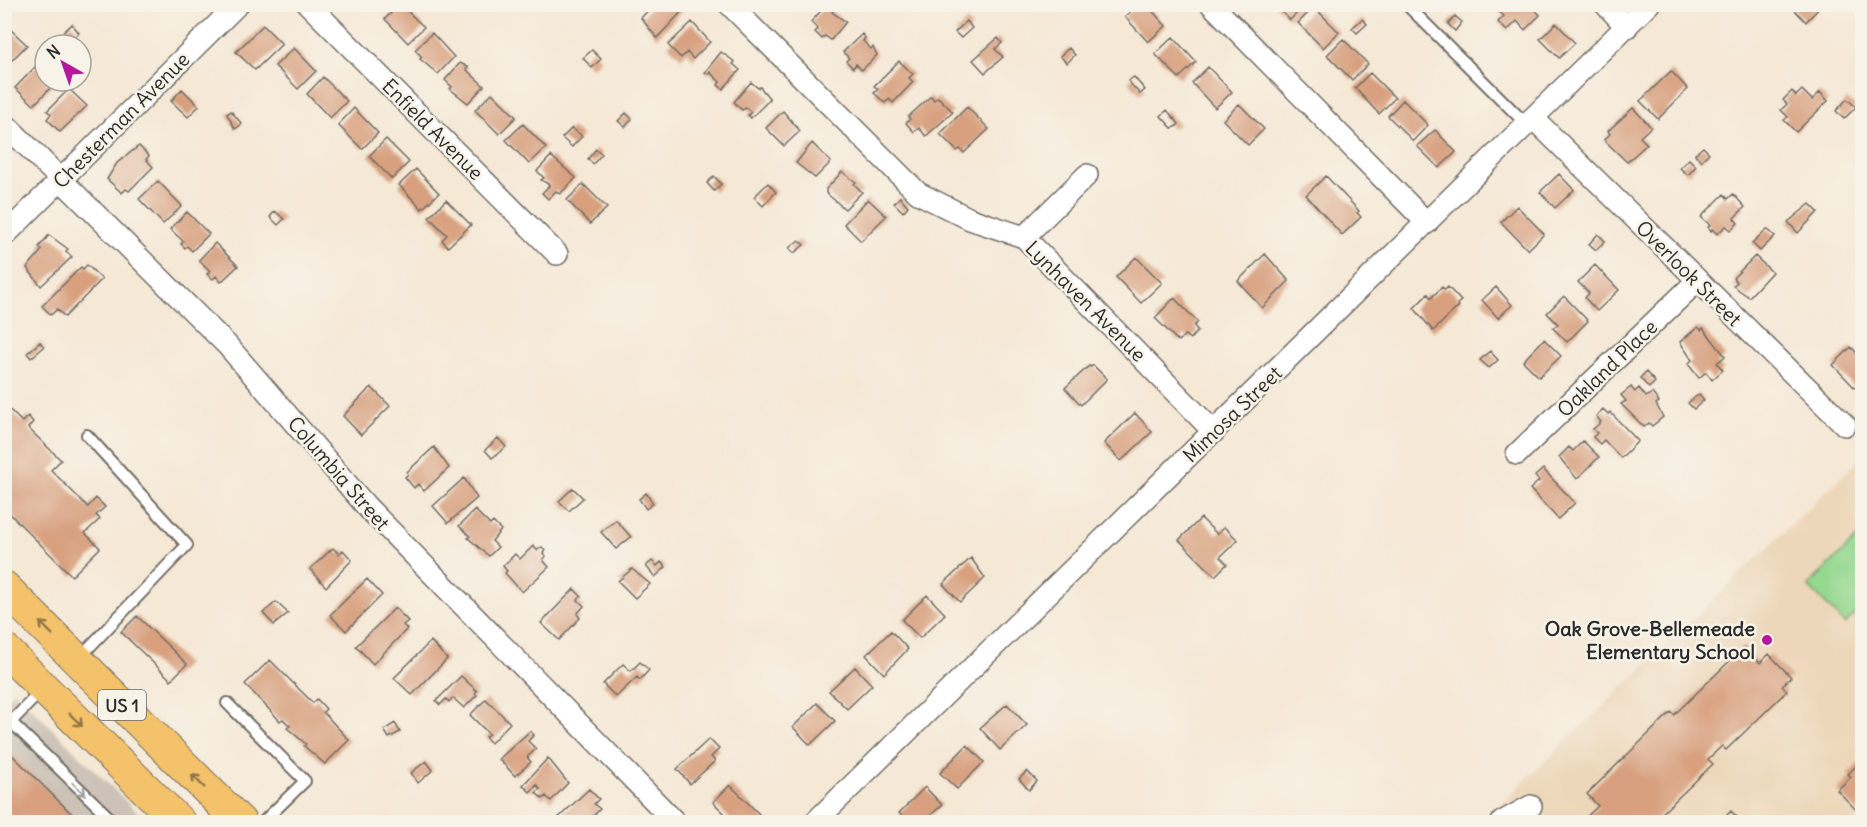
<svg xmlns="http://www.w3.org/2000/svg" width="1867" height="827" font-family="Delius,sans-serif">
<rect width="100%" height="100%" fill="#f7f3e8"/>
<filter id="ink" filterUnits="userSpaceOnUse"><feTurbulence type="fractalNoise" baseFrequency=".0167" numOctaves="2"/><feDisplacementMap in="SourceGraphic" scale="12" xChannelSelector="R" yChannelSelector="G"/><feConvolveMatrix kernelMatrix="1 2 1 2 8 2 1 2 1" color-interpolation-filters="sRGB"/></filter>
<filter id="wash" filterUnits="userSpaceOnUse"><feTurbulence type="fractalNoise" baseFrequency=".008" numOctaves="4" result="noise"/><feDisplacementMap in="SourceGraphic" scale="24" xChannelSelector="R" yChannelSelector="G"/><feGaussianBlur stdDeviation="1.35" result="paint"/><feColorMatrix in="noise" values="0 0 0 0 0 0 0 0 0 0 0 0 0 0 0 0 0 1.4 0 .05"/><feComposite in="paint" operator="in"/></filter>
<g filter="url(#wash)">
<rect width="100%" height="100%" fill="#f5e8d5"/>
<path fill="#edd7ba" d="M1862 457V822H1482Z"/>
<path fill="#ccc2b8" d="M14 691 147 822H5V701Z"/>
<path fill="#95d890" stroke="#60825e" stroke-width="1.5" d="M1862 533V607L1845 624 1808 586Z"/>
<g id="blocks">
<path fill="#d8a07f" d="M400 4 424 27 408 43 385 19Z
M654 4H684L686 7 657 38 641 18Z
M1138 4H1146L1166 26 1148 42 1125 17Z
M1274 4H1306L1290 20Z
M1502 4H1530L1540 15 1525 30 1517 21 1507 31 1498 22 1504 16 1497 10Z
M1789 4H1823L1806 22Z
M832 5 835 8 832 12 846 22 831 40 825 36 822 39 815 32 818 29 811 22 825 6 828 8Z
M1314 7 1339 32 1323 48 1298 23Z
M1455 16 1462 22 1455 31 1448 24Z
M1362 19 1367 24 1357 33 1352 28Z
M967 21 972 28 961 38 955 32Z
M692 22 710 42 693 59 687 52 681 58 668 45Z
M1556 23 1575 43 1559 58 1540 39Z
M72 24 79 33 66 45H62L56 39Z
M263 25 282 44 255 70 236 52Z
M4 29 9 33 11 30 27 45 4 68Z
M432 33 454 57 438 74 420 59 422 57 415 50Z
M862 34 865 38 863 41 871 49 873 47 877 55 862 70 856 64 853 68 846 61 849 58 843 52Z
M1173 37 1196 62 1179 78 1155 54Z
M998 38 1002 43 995 49 1003 57 985 73 973 60Z
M1343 39 1368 64 1352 80 1327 55Z
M294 48 316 71 298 89 275 66Z
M1069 48 1075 55 1067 63 1060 56Z
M592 50 601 59 592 68 583 58Z
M721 52 735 62 733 64 740 70 723 89 718 85 720 82 710 72 708 74 705 72Z
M899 61 913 74 909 78 913 82 893 103 889 99 885 103 874 93 878 89 874 86Z
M45 62V81H57L34 105 15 88 39 63 41 66Z
M460 63 468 67 466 69 484 86 468 103 450 89 452 87 445 80Z
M1208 67 1232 92 1215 108 1192 83Z
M1671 71 1688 89 1658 119 1640 101Z
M1370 73 1395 98 1379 114 1355 88Z
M323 77 347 101 330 118 307 94Z
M1134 77 1145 90 1140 94 1128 81Z
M751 82 758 88 760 87 770 99 751 118 748 115 751 112 746 108 742 110 734 102Z
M69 89 87 106 60 132 47 119 51 114 47 111Z
M182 89 199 106 188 117 171 101Z
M1802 90 1812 100 1820 92 1828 101 1796 132 1784 120 1788 117 1781 110 1787 104 1783 100 1792 91 1796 96Z
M492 93 516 117 499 134 475 110Z
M931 96 934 100 938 97 953 112 926 136 919 128 914 132 906 123 910 119 908 117Z
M1847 99 1856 107 1844 119 1836 111Z
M1403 100 1428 125 1413 141 1388 116Z
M1239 104 1264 129 1248 145 1223 120Z
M967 107 989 129 964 153 960 149 957 151 940 134Z
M354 108 378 133 362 149 338 125Z
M1633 108 1651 127 1640 137 1647 144 1627 162 1604 140 1610 134 1608 131Z
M1167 110 1179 124 1177 126 1172 128 1161 116Z
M231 111 242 124 235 129 227 114Z
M783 111 800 131 784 146 766 128Z
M626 113 632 119 625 127 618 121Z
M523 124 546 148 529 164 506 140Z
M572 128 582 136 572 147 562 138Z
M1435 130 1456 152 1439 168 1417 146Z
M386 139 409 162 392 179 369 156Z
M812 143 831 162 815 178 796 163Z
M139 146 149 156 146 159 153 167 129 191 126 189 122 193 107 179 117 163Z
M1703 147 1709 153 1701 161 1695 154Z
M596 149 602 154 593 164 588 159Z
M551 156 576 178 560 194 556 191 548 199 542 193 550 185 541 180 544 178 537 171Z
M1689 159 1696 166 1688 175 1680 168Z
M416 169 439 193 422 209 399 185Z
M842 172 856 182 854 184 862 192 845 209 826 193V189Z
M1559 174 1574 190 1555 208 1540 192Z
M714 176 721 184 714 191 707 183Z
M1326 176 1359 211 1357 213 1361 217 1342 235 1306 195Z
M158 181 182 206 163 224 139 199Z
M768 183 776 192 763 206 754 197Z
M583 184 607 208 590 224 567 200Z
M1724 194 1728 199 1733 194 1745 207 1734 218 1738 223 1731 230 1726 226 1717 234 1712 229 1711 231 1708 227 1710 225 1701 217Z
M900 197 908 206 903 212 894 203Z
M868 199 886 216 861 241 844 224Z
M446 200 471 225 448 247 442 240 447 235 429 217Z
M1810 204 1818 212 1798 233 1788 222Z
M1517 206 1544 234 1528 250 1501 222Z
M275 211 284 219 278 225 270 217Z
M187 212 209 234 192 251 187 246 185 248 181 244 183 241 170 229Z
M1767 229 1775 236 1760 251 1752 243Z
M1598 234 1605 241 1596 250 1589 244Z
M49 235 68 249 66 251 72 257 41 286 27 268 42 250 39 247Z
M799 240 804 245 794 253 789 248Z
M215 243 238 266 221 282 216 276 213 279 207 274 210 271 199 260Z
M1265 254 1289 281 1262 308 1238 281Z
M1755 256 1772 272 1749 297 1733 286 1737 282 1733 278Z
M1136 257 1162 283 1141 303 1116 277Z
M87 265 102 279 65 317 57 309 51 315 42 306 81 267 83 269Z
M1595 265 1619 290 1597 311 1585 298 1589 293 1578 282Z
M1442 287 1445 290 1448 287 1461 301 1457 304 1459 306 1433 331 1414 308 1428 294 1431 298Z
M1496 287 1512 305 1498 318 1482 300Z
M1564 296 1588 321 1567 342 1553 328 1558 324 1547 313Z
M1174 298 1198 322 1194 326 1198 331 1190 339 1185 335 1178 341 1155 318Z
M1698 327 1701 330 1703 328 1725 356 1717 363 1723 370 1712 380 1706 372 1699 378 1688 364 1692 360 1680 342Z
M1544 339 1561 356 1539 377 1523 361Z
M40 342 44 347 31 358 27 353Z
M1851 347 1862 358V381L1855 388 1833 365Z
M1490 351 1498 360 1489 368 1480 360Z
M1093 365 1107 379 1081 405 1065 388 1089 366 1091 367Z
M1646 372 1655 382 1649 388 1640 378Z
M371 387 390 406 361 435 343 416Z
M1631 387 1635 392 1639 388 1646 397 1652 393 1659 402 1656 404 1663 417 1652 426 1649 423 1644 427 1621 404 1626 401 1621 395Z
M1699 394 1704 400 1694 409 1688 403Z
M8 408 22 422 28 416 33 422 28 428 61 460 51 470 88 507 96 498 105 507 96 515 100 519 85 533 100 548 72 576 4 508V411Z
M1603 409 1608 414 1610 412 1638 441 1621 458 1604 440 1600 444 1593 437 1597 433 1593 429 1601 422 1596 416Z
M1135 413 1152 432 1121 461 1104 443Z
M498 438 506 447 492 458 485 450Z
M1583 441 1599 457 1577 479 1559 457 1569 447 1573 451Z
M434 447 449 468 424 491 418 484 414 488 405 477 408 474 407 472Z
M1543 469 1575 503 1558 519 1530 489 1539 481 1535 476Z
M464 478 477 498 448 523 433 506Z
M573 488 583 498 569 511 559 501Z
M646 493 653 503 646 509 639 499Z
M475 510 490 525 493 522 501 530 492 541 498 547 489 556 468 538 470 536 459 526Z
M1201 518 1217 534 1224 527 1238 540 1220 557 1227 564 1215 576 1179 540Z
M616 520 631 537 616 549 601 532Z
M533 546 537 550 542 547 545 551 543 553 546 556 543 560 549 567 522 592 505 573 507 571 503 566 515 554 520 559Z
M333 548 339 554 343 550 352 560 326 587 310 569Z
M971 558 985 578 960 602 943 584Z
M652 561 657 566 661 562 666 567 655 577 646 566Z
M632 569 650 584 635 598 618 581Z
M367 579 382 595 346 631 330 615Z
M574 589 581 596 578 600 584 606 577 614 580 618 559 640 541 623Z
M927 595 945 614 920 638 902 620Z
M276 602 288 613 274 625 263 613Z
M395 608 408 621 403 625 407 629 373 664 356 646Z
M137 616 187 664 171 680 121 632Z
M891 631 908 649 884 674 866 655Z
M431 641 447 659 412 695 394 678Z
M1744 647 1760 663 1769 654 1791 677 1782 686 1787 691 1726 750 1722 746 1708 759 1713 764 1654 821 1656 822H1581L1598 806 1587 794 1671 712 1674 715Z
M270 660 313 703 317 699 326 709 323 712 349 740 325 764 304 746 306 744 287 728 290 726 283 719 280 721 245 684Z
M640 662 649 670 640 680 637 677 616 697 603 684 623 664 631 671Z
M855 667 872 685 847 709 829 691Z
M461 676 477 691 475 693 477 695 464 708 453 698 449 702 446 699 440 705 436 701Z
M486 699 510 723 491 743 485 737 489 734 470 715Z
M817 703 835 721 810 745 793 727Z
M1007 704 1027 725 1000 750 980 728Z
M395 723 400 732 389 738 384 730Z
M530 731 534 735 528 741 536 749 527 757 531 762 515 776 499 759Z
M709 739 719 749 711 757 715 761 690 784 677 769Z
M967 745 984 762 957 789 940 773Z
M4 747 80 822H4Z
M548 758 568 783 551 801 546 796 543 799 536 793 540 789 537 785 530 792 523 785Z
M1862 760V816L1837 790 1851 777 1848 774Z
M426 761 433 770 418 783 411 773Z
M1027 771 1037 781 1029 790 1019 779Z
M730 785 765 820 763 822H730L728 820 729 818 713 802Z
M925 787 942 805 923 822H908L899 813Z
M589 789 599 799 594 804 600 809 587 822H554Z
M1731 811 1742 822H1720Z"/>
</g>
</g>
<g filter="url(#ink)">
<use href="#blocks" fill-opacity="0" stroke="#726d66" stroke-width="1.5"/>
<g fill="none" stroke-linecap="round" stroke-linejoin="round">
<g stroke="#726d66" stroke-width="14">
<path id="lane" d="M1406 4 1527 125
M80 657 187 545 87 435
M41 691 11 722 114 822
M227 703 305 781 263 822"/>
</g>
<g stroke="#726d66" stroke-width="24">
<path id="street" d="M308 4 557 254
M729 4 918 193 970 219 1024 237 1214 432
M1211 4 1427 223
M1605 4 1627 27
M1534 119 1845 425
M4 123 227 345 367 507 675 822
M4 236 238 4
M1024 237 1087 175
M1517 454 1697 281
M815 822 1649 4
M1502 822 1531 806"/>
</g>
<g stroke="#726d66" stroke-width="34">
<path id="primary" d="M4 587 240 822
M4 649 179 822"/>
</g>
<use href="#lane" stroke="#fff" stroke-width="10"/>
<use href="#street" stroke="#fff" stroke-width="21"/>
<use href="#primary" stroke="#f4c26a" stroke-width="32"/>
</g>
<defs><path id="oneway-shaft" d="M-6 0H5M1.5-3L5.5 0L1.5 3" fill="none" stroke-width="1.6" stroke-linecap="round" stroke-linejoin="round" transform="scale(1.5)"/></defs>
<g stroke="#90764a">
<use href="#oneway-shaft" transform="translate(46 628) rotate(-135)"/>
<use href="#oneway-shaft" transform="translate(76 720) rotate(45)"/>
<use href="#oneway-shaft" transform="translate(198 781) rotate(-135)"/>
</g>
<use stroke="#a0a0a0" href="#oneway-shaft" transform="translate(79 789) rotate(44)"/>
</g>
<circle fill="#b5179e" stroke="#f7f3e8" stroke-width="2" cx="1767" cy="640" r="6"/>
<g text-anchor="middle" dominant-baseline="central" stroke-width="5" stroke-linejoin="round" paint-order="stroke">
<rect fill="#f7f3e8" stroke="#686764" stroke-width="1.5" x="98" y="690" width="48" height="30" rx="4.5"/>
<g font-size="18" font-weight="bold" fill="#2b2b2b">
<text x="122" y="705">US 1</text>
</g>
<g font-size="20" fill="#2b2b2b" stroke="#f7f3e8">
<text transform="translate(121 120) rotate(-45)">Chesterman Avenue</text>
<text transform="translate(433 129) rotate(45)">Enfield Avenue</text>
<text transform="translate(1689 273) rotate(45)">Overlook Street</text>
<text transform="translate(1086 301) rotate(45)">Lynhaven Avenue</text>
<text transform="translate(1607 368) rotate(-44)">Oakland Place</text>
<text transform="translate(1232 414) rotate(-44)">Mimosa Street</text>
<text transform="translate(339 473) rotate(49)">Columbia Street</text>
</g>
<g font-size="20" font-weight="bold" fill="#2b2b2b" stroke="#f7f3e8" text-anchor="end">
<text x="1755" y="628">Oak Grove-Bellemeade<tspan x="1755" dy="23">Elementary School</tspan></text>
</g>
</g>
<rect width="1867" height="827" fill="none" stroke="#f7f3e8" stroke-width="24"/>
<g transform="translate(63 63) rotate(320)"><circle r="28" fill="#f7f3e8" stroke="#a5a39c" stroke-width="1.5"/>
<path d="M0-4.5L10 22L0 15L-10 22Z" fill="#b5179e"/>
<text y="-9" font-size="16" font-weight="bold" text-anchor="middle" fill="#2b2b2b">N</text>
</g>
</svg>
